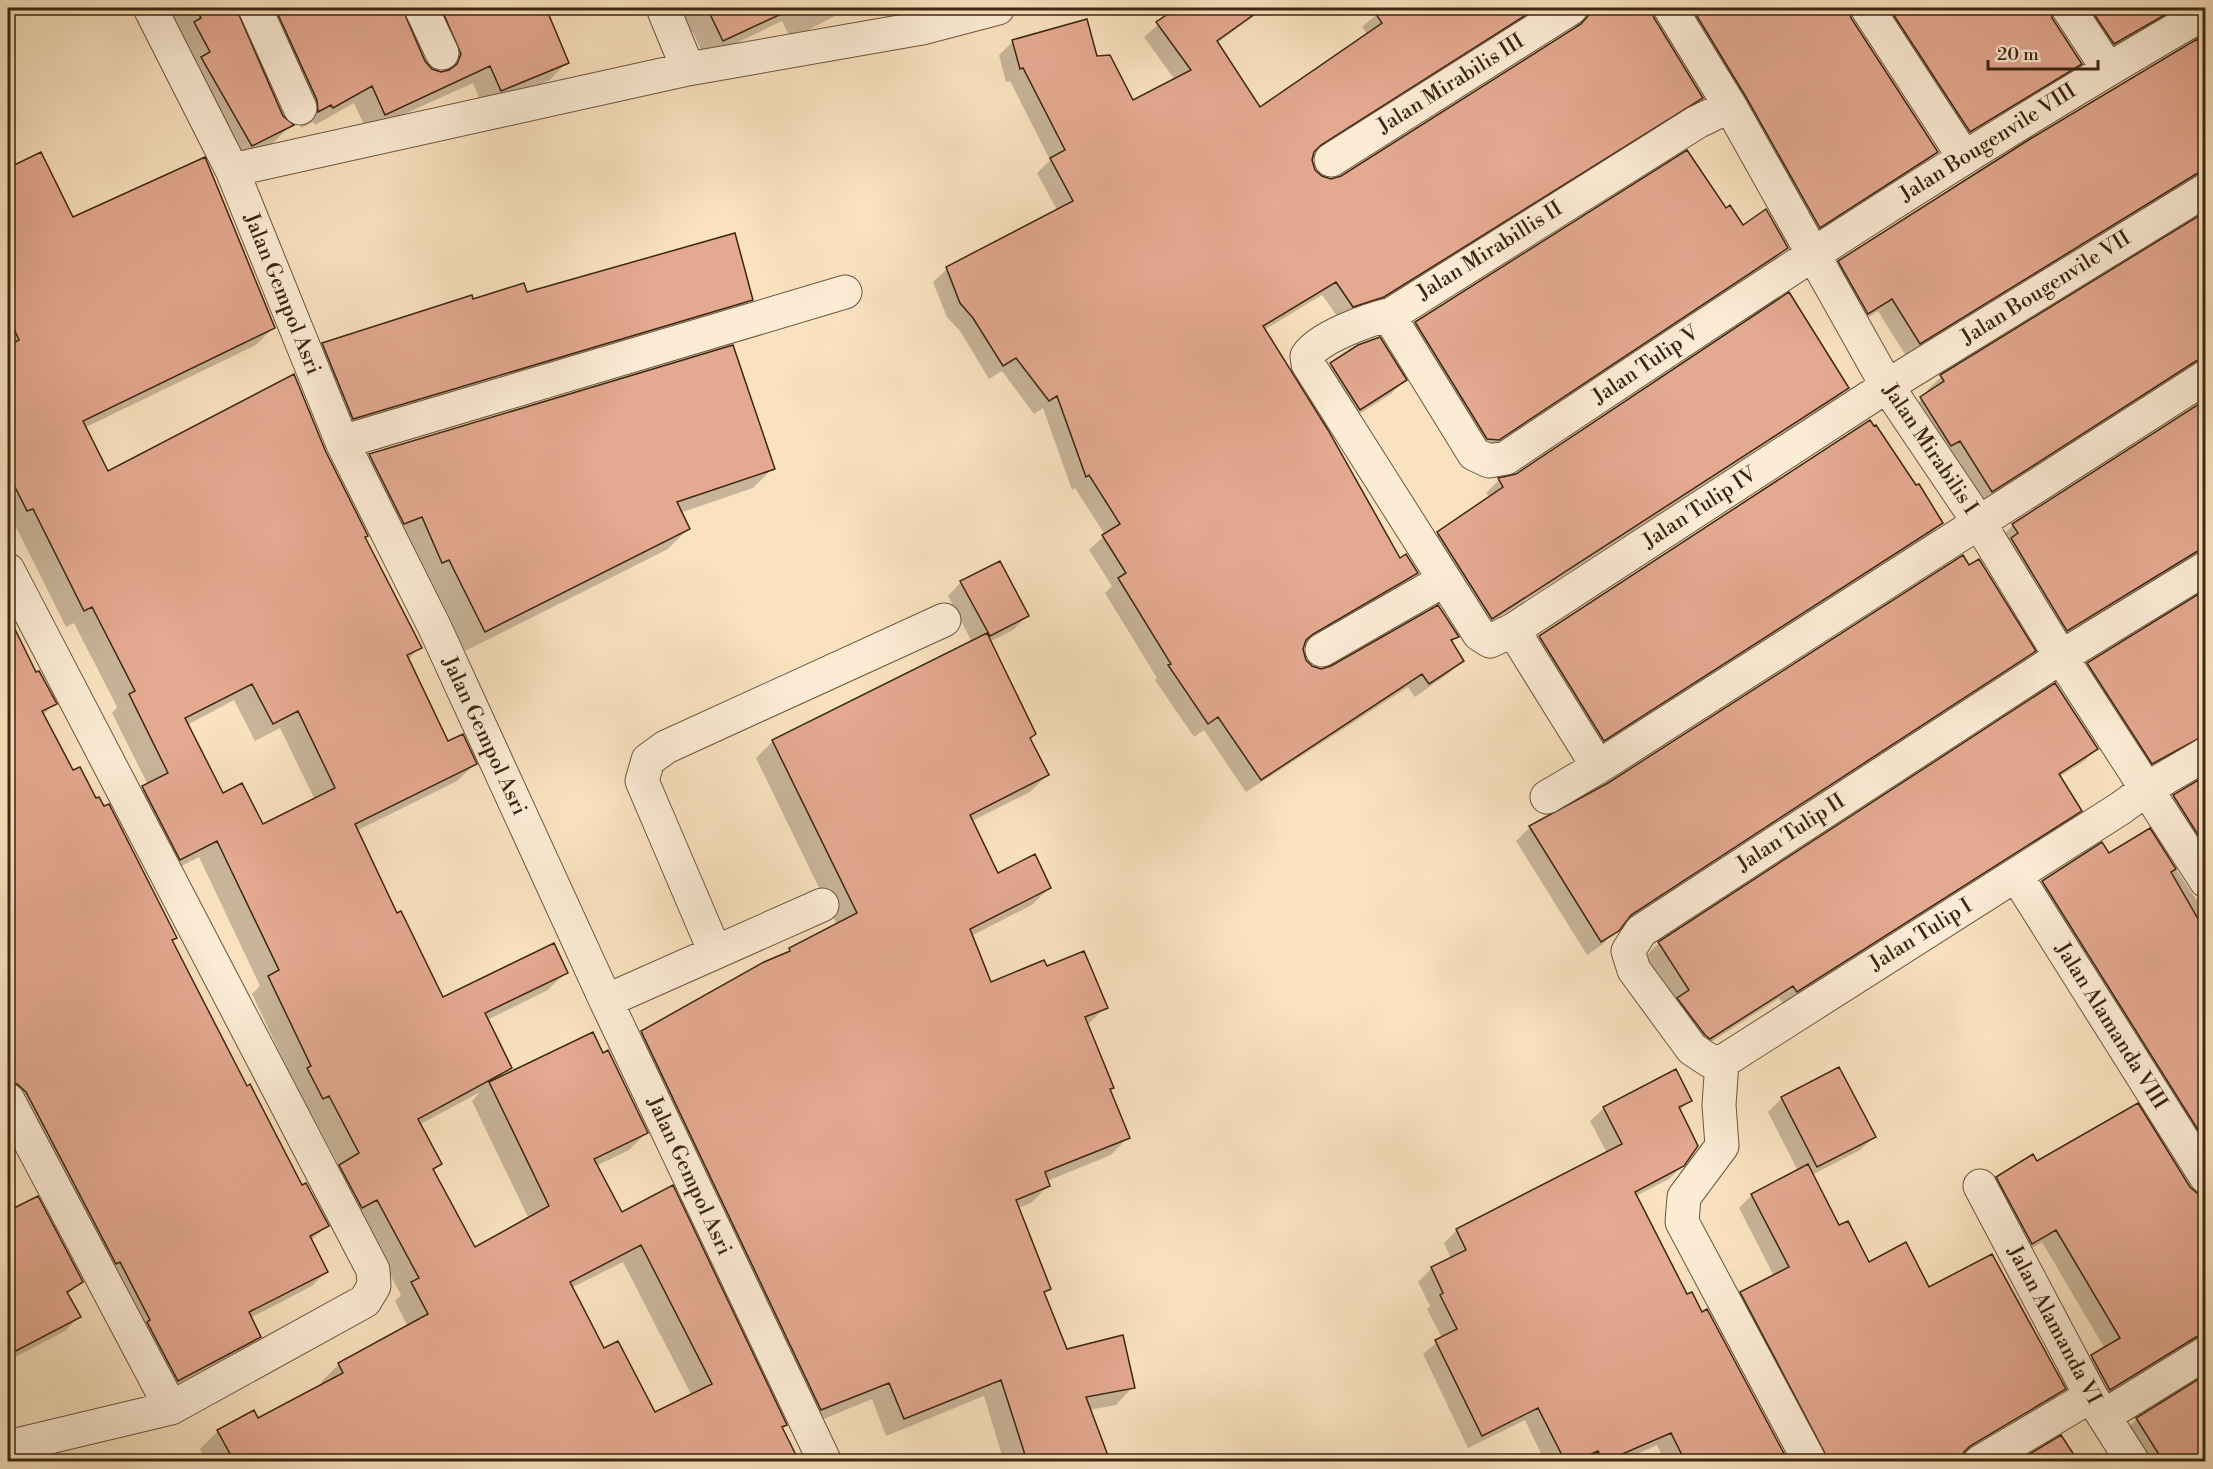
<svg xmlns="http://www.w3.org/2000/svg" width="2213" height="1469" font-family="'Libre Bodoni',serif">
<rect width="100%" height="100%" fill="#fae2c0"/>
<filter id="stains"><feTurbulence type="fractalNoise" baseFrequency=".00333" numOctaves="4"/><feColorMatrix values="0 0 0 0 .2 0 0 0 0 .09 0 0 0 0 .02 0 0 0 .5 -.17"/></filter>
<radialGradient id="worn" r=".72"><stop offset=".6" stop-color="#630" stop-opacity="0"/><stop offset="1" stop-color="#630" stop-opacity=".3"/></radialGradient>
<path fill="#0003" fill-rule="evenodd" d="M159 8H235L236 16 282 117 291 125 274 142 234 163Z
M241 8H401L424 62 431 70 443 73 442 63 408 8H547L567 62 550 80 483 108 473 83 367 131 354 103 315 125 313 122 301 128 300 118Z
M656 8H850L791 39 782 21 705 58 693 32 672 41Z
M1178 8H1265L1217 43 1259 109 1368 35 1362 27 1384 8H1543L1313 153 1311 160 1314 171 1321 178 1331 180 1342 177 1575 29 1577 21 1569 8H1650L1652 18 1701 98 1688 112 1369 310 1339 319 1322 295 1264 330 1400 560 1416 573 1403 587 1304 643 1302 649 1305 661 1311 667 1321 670 1457 637 1451 642 1462 660 1448 674 1415 697 1408 687 1246 792 1204 730 1194 737 1155 680 1157 678 1105 593 1112 586 1089 550 1105 535 1075 488 1072 490 1043 408 1034 414 1002 371 989 379 960 331 947 317 933 282 947 269 1057 210 1037 173 1050 160 1010 81 1006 82 999 55 1013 41 1096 58 1132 102 1175 80 1144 37Z
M1668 8H1847L1850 19 1937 152 1923 166 1806 240Z
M1865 8H2048L2051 18 2080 63 2066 77 1956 145Z
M2066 8H2206V191L1906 356 1878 311 1854 327 1825 276 1839 262 2031 140 2200 39 2202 33 2100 57Z
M41 154 72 219 274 327 256 345 84 428 107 473 324 451 366 536 364 538 420 647 408 660 447 743 475 764 457 781 356 831 396 915 442 999 566 972 548 990 487 1020 510 1067 499 1078 646 1133 629 1150 596 1166 621 1214 785 1424 781 1428 797 1462H207L200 1449 218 1431 258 1420 323 1385 321 1382 339 1364 408 1327 395 1301 401 1295 359 1216 322 1183 339 1166 311 1113 306 1116 294 1083 252 994 260 986 199 857 162 876 125 805 148 785 112 713 117 707 74 623 66 627 15 525 10 528 8 524V170ZM234 700 255 741 280 728 315 800 262 826 223 795 187 725ZM480 1092 472 1101 529 1219 474 1249 432 1172 440 1164 419 1125ZM623 1262 692 1396 654 1414 604 1350 571 1288Z
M1725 210 1743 227 1786 248 1773 262 1484 453 1402 337 1416 323Z
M2206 214V378L1978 505 1907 412 1929 393 1927 390 1941 377Z
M525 293 751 299 732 319 333 438 303 364 323 344 472 301Z
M1359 346 1405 380 1391 394 1345 423 1317 378 1331 364Z
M1847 388 1834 401 1478 631 1425 547 1438 534 1490 498 1486 493 1499 480Z
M2206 401V569L2053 644 1999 539 2013 525Z
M370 455 773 468 753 488 680 513 688 529 668 549 465 651 429 579 350 475Z
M1941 523 1928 536 1590 753 1527 650 1540 637Z
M961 582 1027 616 1013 630 989 642 1034 734 1029 739 1047 775 1030 792 972 821 998 875 1049 888 1032 905 971 936 990 984 1046 968 1106 1007 1087 1025 1128 1137 1111 1155 1047 1181 1049 1185 1031 1203 1018 1208 1049 1288 1043 1294 1066 1351 1133 1387 1116 1405 1089 1410 1108 1462H1004L984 1396 886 1436 872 1399 804 1427 625 1050 642 1033 837 925 756 758 773 741 972 642 948 596Z
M2206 592V755L2138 776 2074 678 2088 664Z
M10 622 36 674 55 703 43 715 72 772 175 937 171 941 246 1088 302 1187 327 1226 310 1241 326 1272 312 1286 250 1318 260 1336 245 1351 164 1394 8 1102Z
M2034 651 2020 665 1622 924 1603 944 1587 955 1516 841 1530 827 1609 784Z
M2097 749 2083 762 2059 777 2080 810 2067 823 1783 1004 1779 998 1697 1051 1675 1002 1646 956 1659 943Z
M2206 776V880L2160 810 2174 796Z
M2149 830 2196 899 2206 901V1176L2029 896 2043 882 2108 855Z
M1839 1069 1874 1137 1860 1150 1812 1175 1839 1227 1869 1264 1928 1289 2064 1389 2051 1402 1961 1455 1960 1462H1811L1728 1306 1741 1293 1774 1276 1739 1208 1752 1195 1798 1171 1768 1112 1782 1098Z
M1690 1100 1679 1111 1683 1165 1669 1179 1636 1196 1686 1296 1701 1314 1706 1311 1787 1462H1665L1657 1445 1620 1462H1545L1525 1420 1468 1448 1423 1354 1442 1338 1427 1309 1430 1306 1418 1282 1432 1268 1451 1259 1444 1243 1457 1230 1607 1153 1590 1121 1604 1108Z
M2036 1163 2189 1188 2197 1195 2206 1197V1354L2096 1403 2078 1370 2105 1349 2042 1242 2018 1257 1983 1192 1997 1178Z
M8 1201 12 1211 81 1281 67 1295 79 1317 65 1331 8 1361Z
M2206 1377V1462H2141L2123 1433 2137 1419Z
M2061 1437 2076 1462H2020Z"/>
<path fill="#e4a991" stroke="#3d2610" stroke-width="1.5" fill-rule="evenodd" d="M195 8H236L283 116 294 125 252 146 201 57 210 52 194 22 201 18Z
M275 8H402L425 61 432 69 441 72 449 70 457 64 461 54 441 8H546L569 63 501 91 490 66 385 115 372 86 333 108 331 105 318 112 317 100Z
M707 8H794L723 41Z
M1177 8H1263L1217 41 1260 107 1382 23 1372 8H1537L1321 145 1314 152 1312 160 1315 170 1322 176 1331 179 1341 176 1581 24 1588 16 1590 8H1651L1654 18 1703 98 1384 297 1353 307 1336 282 1263 326 1328 430 1400 558 1406 554 1418 573 1313 634 1306 640 1303 649 1306 660 1312 666 1321 669 1331 666 1438 605 1459 637 1451 640 1464 661 1429 684 1422 674 1261 780 1218 717 1208 724 1168 665 1171 664 1118 578 1126 573 1102 535 1120 524 1089 475 1086 477 1057 396 1049 401 1016 358 1003 366 973 318 960 303 946 267 1073 201 1050 158 1065 150 1023 68 1020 69 1012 40 1087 19 1097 56 1110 55 1133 100 1191 70 1156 22Z
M1692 8H1849L1851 18 1938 152 1820 228 1746 97Z
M1889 8H2050L2052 18 2082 64 1970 132Z
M2090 8H2177L2114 44Z
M2197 39 2205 52V171L2196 174 1920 344 1892 299 1868 314 1838 261 2030 139Z
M1687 150 1726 208 1730 205 1743 225 1766 209 1788 248 1499 440 1487 439 1415 322Z
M41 152 73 217 205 157 275 328 83 421 108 471 294 374 325 450 368 536 365 537 422 648 407 655 448 741 463 734 477 764 355 824 397 913 401 911 443 997 554 943 568 973 485 1013 512 1068 418 1119 442 1164 433 1169 475 1247 549 1206 489 1082 593 1032 603 1053 608 1050 648 1133 594 1159 622 1212 673 1185 787 1425 782 1427 799 1461H234L217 1430 254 1410 258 1418 343 1373 338 1363 428 1314 411 1282 419 1278 377 1200 362 1208 339 1165 359 1153 329 1096 323 1099 307 1068 311 1066 268 976 279 970 217 841 180 860 142 786 168 773 129 694 135 691 92 607 84 611 33 509 27 511 8 473V346L19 340 8 316V168ZM252 684 273 724 298 711 335 788 263 824 242 783 223 793 185 718ZM641 1245 712 1384 655 1412 618 1341 604 1348 570 1282Z
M2205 212V358L2196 361 1992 492 1960 441 1951 446 1920 397 1944 381 1940 375Z
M735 233 753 300 353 419 322 343 472 295 473 299 524 283 527 292Z
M1789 292 1849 388 1492 619 1437 532 1503 487 1498 478 1516 474Z
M1380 337 1407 380 1360 410 1330 363 1358 345Z
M733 345 775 469 677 502 690 529 485 632 449 560 442 563 422 517 404 524 369 454Z
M2205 400V549L2196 552 2067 631 2011 538 2018 533 2012 524Z
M1870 420 1874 426 1876 425 1916 485 1919 484 1943 523 1604 741 1539 636Z
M1963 555 1969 565 1979 559 2036 651 1631 915 1619 931 1601 942 1529 826 1608 783Z
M1000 561 1029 616 990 636 960 581Z
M2205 590V735L2152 764 2087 663Z
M8 615 36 672 39 671 57 704 42 711 73 770 80 767 96 798 99 797 104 806 109 804 177 938 172 940 247 1086 250 1084 302 1185 306 1183 329 1226 310 1236 328 1272 249 1312 261 1337 178 1381 147 1322 150 1320 120 1262 116 1264 26 1092 17 1084 8 1081Z
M987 633 1036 734 1030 738 1049 775 970 815 998 873 1035 854 1051 888 970 929 991 982 1044 960 1047 966 1084 951 1108 1008 1085 1017 1114 1088 1110 1089 1130 1138 1045 1172 1050 1186 1016 1200 1051 1289 1044 1292 1067 1349 1123 1335 1135 1388 1086 1397 1110 1461H1027L1001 1380 904 1419 889 1383 821 1410 641 1031 764 962 790 951 789 948 857 913 772 740Z
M2055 683 2098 749 2059 774 2082 811 1797 992 1793 986 1710 1039 1705 1035 1677 998 1689 990 1658 942Z
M2205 776V846L2173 795Z
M2150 828 2176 869 2171 872 2205 931V1141L2042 881 2102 842 2109 853Z
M1839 1067 1876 1137 1817 1167 1781 1097Z
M1676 1069 1692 1101 1679 1107 1698 1146 1684 1166 1635 1192 1687 1294 1692 1292 1702 1312 1707 1309 1788 1461H1685L1671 1433 1606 1461H1603L1598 1451 1575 1461H1565L1538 1408 1482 1436 1435 1340 1457 1329 1440 1295 1443 1293 1431 1267 1466 1250 1456 1229 1622 1144 1603 1107Z
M2138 1103 2190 1187 2197 1193 2205 1196V1334L2196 1337 2110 1390 2091 1355 2120 1338 2056 1230 2032 1244 1996 1177 2033 1154 2037 1161Z
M1808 1164 1839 1225 1848 1221 1869 1262 1906 1242 1929 1287 1992 1254 2066 1389 1970 1446 1964 1452 1961 1461H1829L1740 1292 1789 1267 1751 1194Z
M38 1196 83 1282 67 1292 81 1317 8 1355V1211Z
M2205 1375V1461H2163L2136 1418Z
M2061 1435 2078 1461H2018Z"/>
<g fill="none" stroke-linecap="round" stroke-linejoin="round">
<g stroke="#6c553c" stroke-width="35">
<path id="minor" d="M150 8 232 170 342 442 435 628 606 1001 825 1462
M255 8 300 108
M421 8 442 53
M663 8 688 69
M1670 8 1730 106 1887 386 1978 521 2061 657 2206 881
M1867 8 1964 157
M2068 8 2108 69
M1730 106 1697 122 1392 314 1391 319 1474 454 1489 461 1506 458C1733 306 1959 155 2196 18
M1331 160 1571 8
M232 170 688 69 922 28 998 8
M1392 314C1370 319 1319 337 1307 356L1308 364 1479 634 1490 641 1513 630 1887 386 2206 190
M342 442 845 292
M2206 568 2061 657 1641 931 1628 951 1634 970 1692 1049 1710 1061 1722 1062 2121 808 2148 788 2206 754
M8 570 373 1270 374 1286 365 1301 171 1408 8 1447
M1513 630 1598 767
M1322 650 1444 580
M1547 797 1598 767 2206 377
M2016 875 2206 1177
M715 952 642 781 648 760 666 747 944 620
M606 1001 822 905
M1722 1062 1719 1105 1722 1146 1684 1197 1682 1222 1810 1462
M8 1100 171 1408
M1980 1186 2091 1396 2133 1462
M2104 1416 2206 1353
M1980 1462 2091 1396"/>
</g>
<use href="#minor" stroke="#fcecd6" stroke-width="33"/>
</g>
<g text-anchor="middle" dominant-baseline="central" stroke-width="4.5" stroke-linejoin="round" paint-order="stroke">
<g font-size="21" fill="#3d2610" stroke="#fcecd6">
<text transform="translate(1451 84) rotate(-32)">Jalan Mirabilis III</text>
<text transform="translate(1988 143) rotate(-32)">Jalan Bougenvile VIII</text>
<text transform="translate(1490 251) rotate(-32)">Jalan Mirabillis II</text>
<text transform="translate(2046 288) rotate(-32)">Jalan Bougenvile VII</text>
<text transform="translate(282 294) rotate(68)">Jalan Gempol Asri</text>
<text transform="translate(1646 365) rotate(-34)">Jalan Tulip V</text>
<text transform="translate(1930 449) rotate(56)">Jalan Mirabilis I</text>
<text transform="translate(1700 508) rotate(-33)">Jalan Tulip IV</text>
<text transform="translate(484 736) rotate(65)">Jalan Gempol Asri</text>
<text transform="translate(1791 833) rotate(-33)">Jalan Tulip II</text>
<text transform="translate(1921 935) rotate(-32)">Jalan Tulip I</text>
<text transform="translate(2111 1026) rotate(58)">Jalan Alamanda VIII</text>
<text transform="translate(689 1176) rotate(65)">Jalan Gempol Asri</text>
<text transform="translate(2054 1325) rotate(62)">Jalan Alamanda VI</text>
</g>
</g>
<rect width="2213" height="1469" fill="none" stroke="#fae2c0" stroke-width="30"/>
<rect x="9" y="9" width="2195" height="1451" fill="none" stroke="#3d2610" stroke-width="3"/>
<rect x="15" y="15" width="2183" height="1439" fill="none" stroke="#3d2610" stroke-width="1.5"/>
<path d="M1988 60v9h110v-9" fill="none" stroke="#3d2610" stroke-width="3"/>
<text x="1997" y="60" font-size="18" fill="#3d2610" stroke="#fcecd6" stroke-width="4.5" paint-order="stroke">20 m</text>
<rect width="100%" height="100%" filter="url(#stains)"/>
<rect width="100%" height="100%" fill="url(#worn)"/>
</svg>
